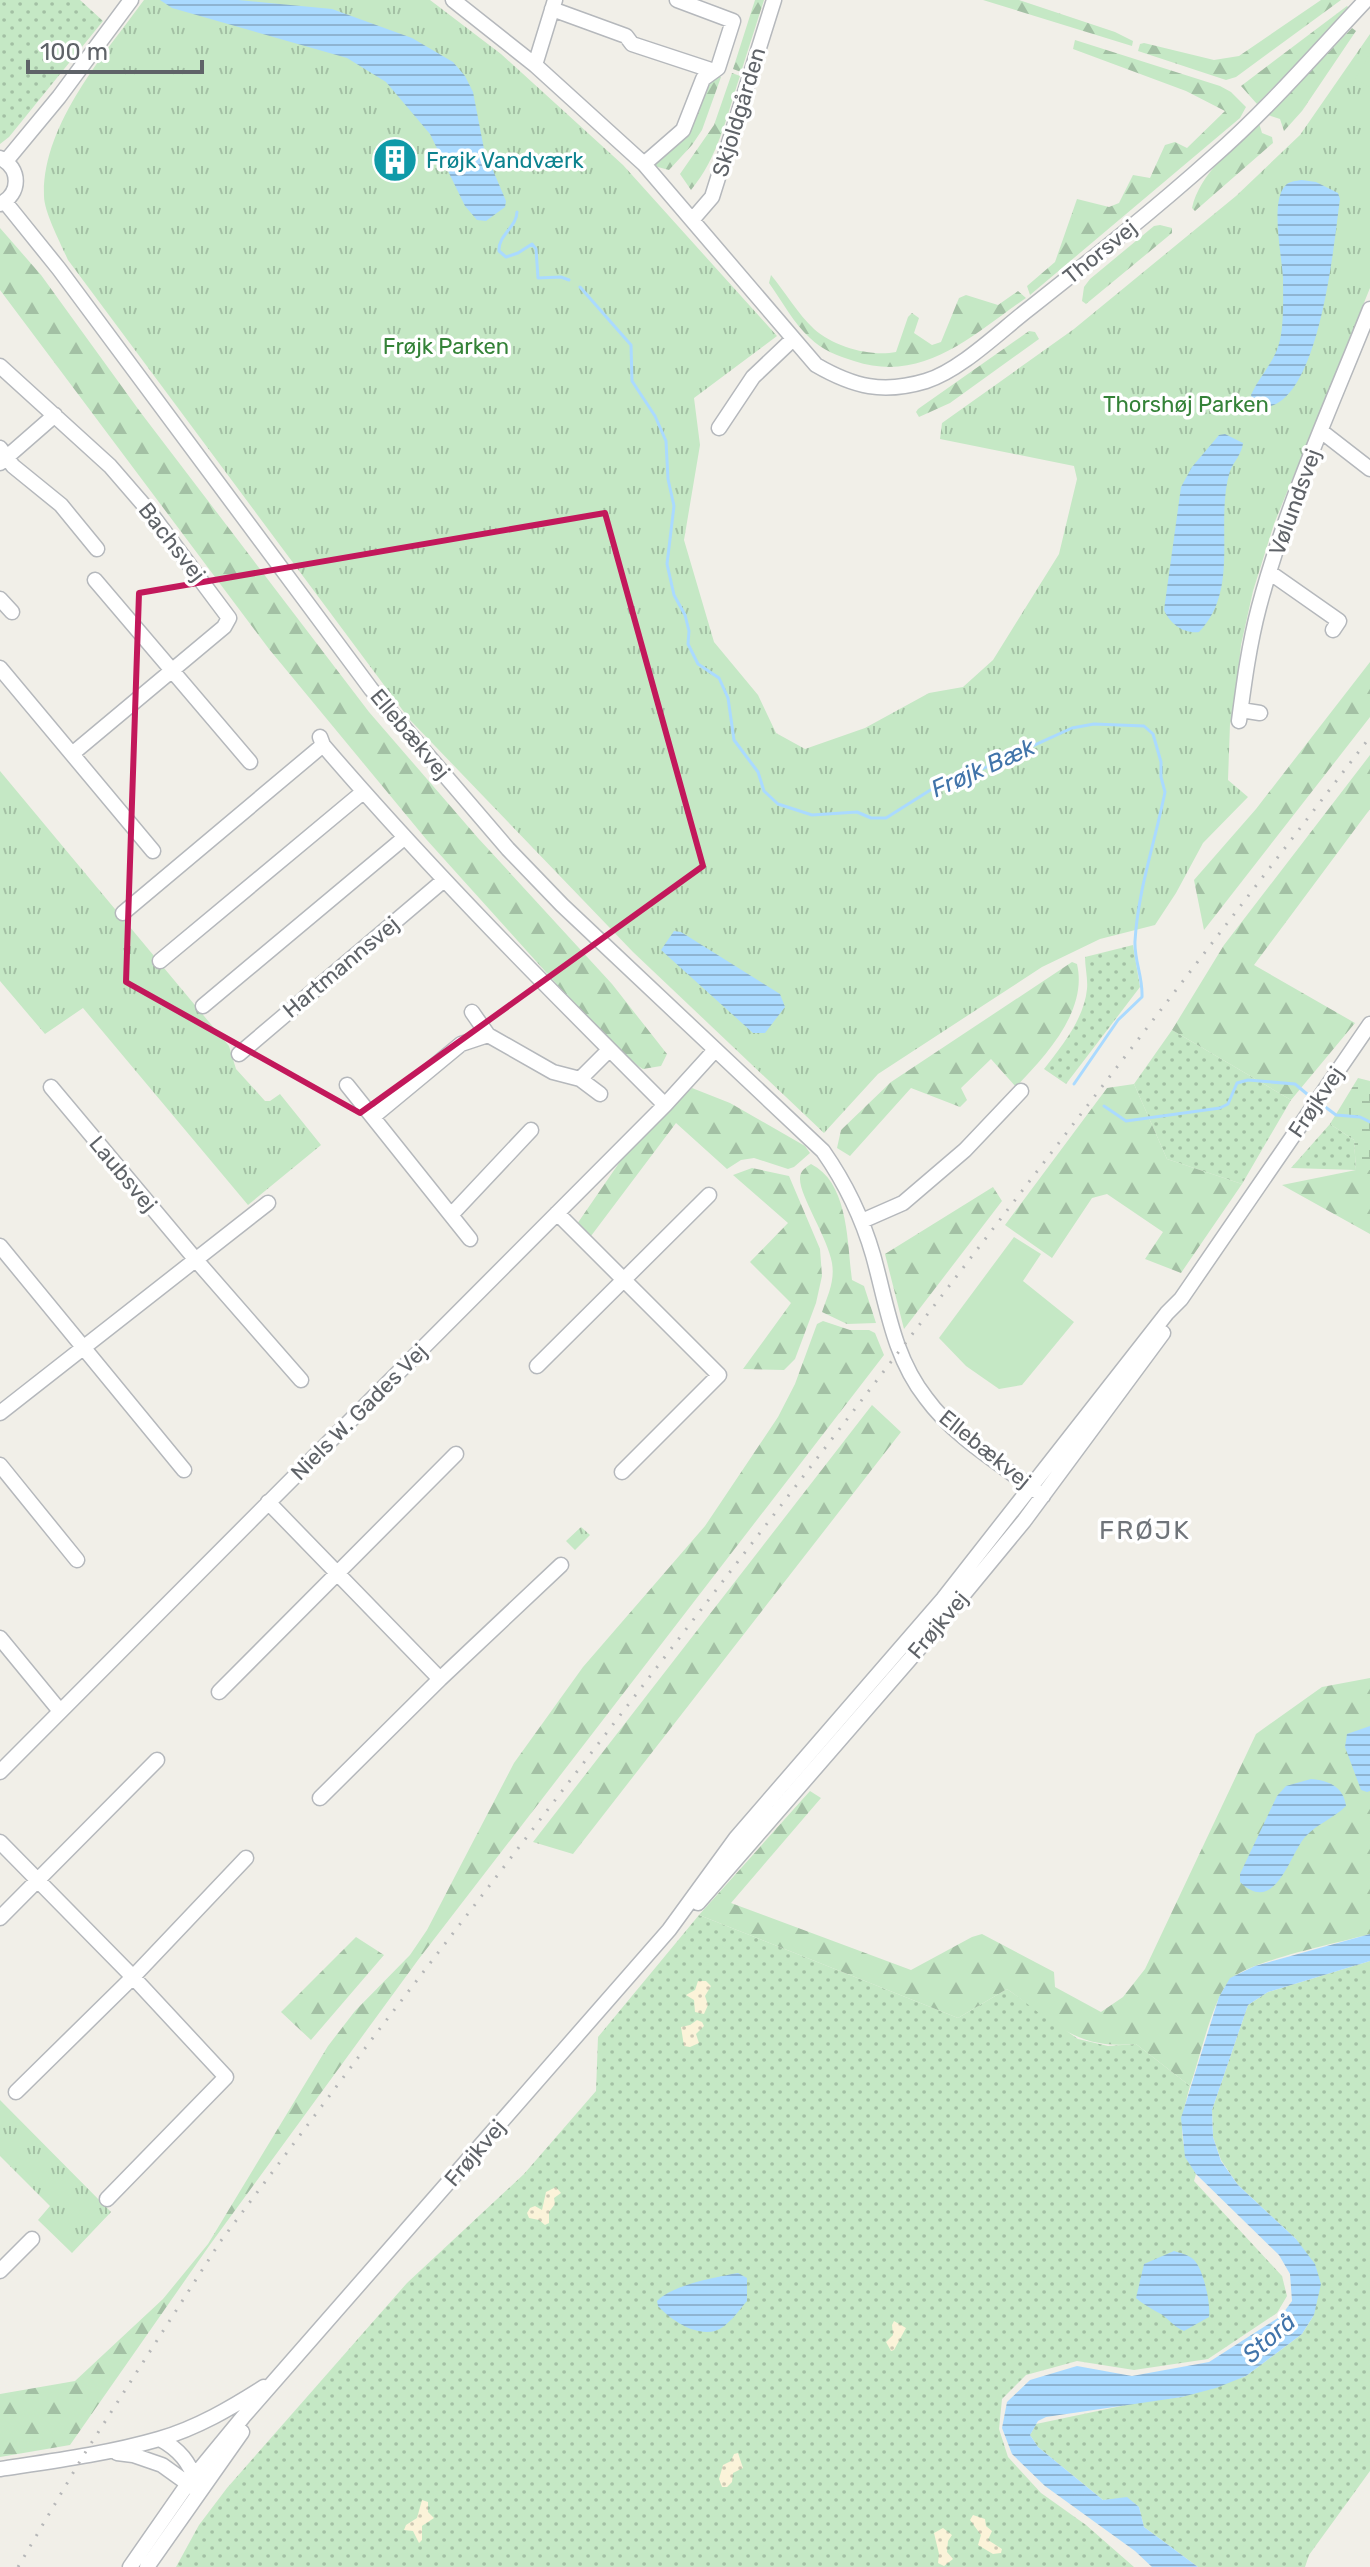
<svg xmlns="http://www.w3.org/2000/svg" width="1370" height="2567" font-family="Rubik,sans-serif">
<defs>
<pattern id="grass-dots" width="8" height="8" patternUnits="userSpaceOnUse" patternTransform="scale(2)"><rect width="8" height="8" fill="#c5e8c5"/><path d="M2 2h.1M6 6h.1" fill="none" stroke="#a3c0a4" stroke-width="1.8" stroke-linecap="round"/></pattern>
<pattern id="forest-firs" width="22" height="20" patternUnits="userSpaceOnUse" patternTransform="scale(2)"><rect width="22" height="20" fill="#c5e8c5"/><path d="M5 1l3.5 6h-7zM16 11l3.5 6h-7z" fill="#a3c0a4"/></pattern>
<pattern id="wetland-marsh" width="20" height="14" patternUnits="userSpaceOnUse" patternTransform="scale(2)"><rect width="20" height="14" fill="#c5e8c5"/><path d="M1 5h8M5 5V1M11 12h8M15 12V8" fill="none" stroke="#a3c0a4"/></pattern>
<pattern id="sand-dots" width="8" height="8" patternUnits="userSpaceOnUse" patternTransform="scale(2)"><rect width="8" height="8" fill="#fbf3d9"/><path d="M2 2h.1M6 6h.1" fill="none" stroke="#cec8b4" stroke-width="1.8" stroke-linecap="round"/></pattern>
<pattern id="park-tufts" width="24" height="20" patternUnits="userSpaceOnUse" patternTransform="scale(2)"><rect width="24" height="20" fill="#c5e8c5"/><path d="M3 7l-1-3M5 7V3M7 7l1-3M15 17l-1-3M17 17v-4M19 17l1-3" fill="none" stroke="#a3c0a4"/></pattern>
<pattern id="water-rules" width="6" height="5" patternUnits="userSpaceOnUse" patternTransform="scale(2)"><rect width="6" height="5" fill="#aadaff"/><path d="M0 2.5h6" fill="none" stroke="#8eb4d2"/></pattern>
</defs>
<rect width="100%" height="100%" fill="#f1efe8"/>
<path fill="url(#grass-dots)" d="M0 0H80L103 21 9 137 0 144Z
M1133 945 1140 987 1066 1084 1044 1069C1062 1046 1084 1019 1087 989 1088 979 1085 967 1085 957Z
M1172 1030 1291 1100 1242 1184 1167 1159 1134 1084Z
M1330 1124 1354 1140 1356 1170 1291 1168Z
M699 1915 958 2018 1007 1989 1078 2039 1108 2046 1136 2044 1190 2086C1180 2121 1177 2142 1196 2174L1194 2181 1282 2276 1287 2296 1277 2313 1208 2359 1134 2370 1077 2361 1026 2375 1002 2399 999 2429 1008 2457 1041 2493 1086 2525 1134 2567H176L199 2525 227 2488 407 2283 524 2174 596 2091 598 2037Z
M1370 1961V2471L1309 2555 1305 2567H1198L1144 2527 1139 2507 1127 2498 1103 2500 1038 2447 1030 2435 1036 2424 1145 2401 1182 2397 1246 2376 1302 2334 1314 2315 1296 2239 1238 2185 1221 2160 1213 2137 1212 2110 1248 2005 1268 1992Z"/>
<path fill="url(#forest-firs)" d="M755 0H764L741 72 733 69Z
M983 0H1019L1115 32 1133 41 1132 46Z
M1321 0H1341L1236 77 1226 80 1138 51 1140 44 1144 43 1214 60 1239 56Z
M1347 6 1350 9 1257 104 1241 86Z
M1352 28 1356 31 1302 111 1284 131 1280 119 1268 115Z
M1075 40 1220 86 1231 92 1246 107 1240 118 1030 295 1027 286 1055 262 1077 199 1109 207 1119 203 1133 175 1150 178 1165 145 1175 142 1187 148 1225 111 1186 91 1073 49Z
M732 73 740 76C727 115 718 158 691 190L680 174 714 125Z
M713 75 721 77 702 130 692 145 669 170 654 166 656 160C690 128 694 123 708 79Z
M1259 123 1262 133 1272 137 1273 143 1195 211 1192 208C1200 173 1234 147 1259 123Z
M1160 225 1172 228V233L1086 304 1082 301 1084 287 1090 279 1154 226Z
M0 228 41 275 141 413 369 712 478 838 612 984 667 1054 661 1066 643 1069 638 1066 598 1030 426 839 269 649 0 290Z
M771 275C785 292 798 314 814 329 834 347 871 357 896 352L908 317 912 313 919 318 914 333 932 345 941 342 959 298 966 295 998 305 1018 291 1026 298C972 335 924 384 854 361 838 356 822 350 810 338 794 324 782 301 769 283Z
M1029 331 1035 332 1039 339 950 403 919 417 916 412 918 409Z
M1370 662V717L1204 930 1194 880 1256 809Z
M1370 755V809L1254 965 1355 1023 1291 1100 1172 1030 1224 945Z
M1072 962 1077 964C1088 1011 1046 1055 1016 1087L991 1059 961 1088 967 1100 960 1107 911 1088 850 1156 837 1148 841 1130 891 1082Z
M1134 1084 1167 1159 1242 1184 1181 1273 1145 1259 1163 1232 1107 1194 1092 1198 1052 1258 1005 1225 1107 1088Z
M692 1088 730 1103 805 1146 810 1153 794 1167 788 1169 754 1158 741 1160 727 1169 676 1123 591 1236 577 1224 628 1150Z
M811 1164C849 1183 847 1243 852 1280L864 1286 876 1323 847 1324 822 1312C828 1295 835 1281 832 1263 828 1238 799 1195 800 1178 800 1171 806 1167 811 1164Z
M752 1168 789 1176 820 1249 822 1276 816 1303 795 1359 784 1370 743 1369 791 1303 750 1262 788 1223 733 1175Z
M1356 1170H1370V1234L1282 1185Z
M993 1187 1002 1201 904 1329 885 1254Z
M823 1321 850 1330H869L875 1333 884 1355 418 1960 209 2246 70 2445 0 2457V2394L75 2381 163 2299 208 2244 328 2046 355 2011 410 1955 427 1930 514 1763 583 1667 705 1526 778 1417 795 1384 817 1324Z
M872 1405 901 1432 573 1854 533 1842Z
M1370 1678V1934C1342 1942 1243 1962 1229 1981 1211 2004 1200 2058 1190 2086L1136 2044C1075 2050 1054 2022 1007 1989L958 2018 699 1915 810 1791 821 1798 731 1903 911 1970 972 1937 982 1934 1054 1972 1055 1987 1101 2012 1123 1997 1145 1969 1256 1734 1322 1687Z
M356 1937 384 1955 311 2040 281 2012Z"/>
<path fill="url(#wetland-marsh)" d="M1358 1078 1370 1081V1170H1356L1354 1140 1330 1124Z"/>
<path fill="url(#sand-dots)" d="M698 1981H706L711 1986 705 1996 708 2005 704 2014 695 2012 694 2000 686 1995 695 1990Z
M697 2020 702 2022 704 2026 696 2034 699 2043 690 2047 684 2046 681 2027 690 2025Z
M556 2187 561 2193 554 2198 555 2204 549 2212V2223L545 2225 539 2220 529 2218 527 2213 530 2208 535 2206 542 2210 546 2192Z
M894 2321 906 2328 894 2350 891 2351 886 2342 893 2335 892 2325Z
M738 2453 743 2468 733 2473 732 2482 727 2487H722L719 2479 723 2465 731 2461 734 2454Z
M422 2500 428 2502V2512L434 2518 422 2526V2540L419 2543 413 2531 404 2530 406 2525 417 2518Z
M973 2515 985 2519 986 2526 992 2531 988 2540 1002 2549 1001 2553 993 2554 978 2545 981 2535 970 2520Z
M943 2528 952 2535 948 2541 947 2552 953 2559 944 2566 938 2563 939 2554 934 2533Z"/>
<path fill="url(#park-tufts)" d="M144 0H430L501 54 623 165 777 336 694 398 700 445 684 540 714 642 758 695 776 733 805 749 865 728 929 693 963 687 993 660 1059 554 1077 479 1074 466 940 439 942 423 1074 329 1236 196 1300 135 1370 34V288L1274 524 1253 591 1241 645 1234 713 1230 724 1228 780 1248 797 1203 843 1176 893 1155 925 1100 939 1042 967 878 1074 824 1133 633 952 410 720 68 260C61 244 44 212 44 196 42 125 104 55 144 0Z
M0 771 229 1046 236 1069 265 1101H270L280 1094 321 1145 248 1205 83 1008 45 1034 0 981Z
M581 1527 590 1535 575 1550 566 1541Z
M0 2100 111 2212 72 2253 38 2220 50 2206 0 2156Z"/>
<path fill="#c5e8c5" d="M1370 53V88L1355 79Z
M1014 1237 1041 1254 1023 1281 1074 1322 1022 1385 999 1389 966 1366 939 1338Z"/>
<path fill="url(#water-rules)" d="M160 0H238L332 9 412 38 453 62 465 76 473 92 484 149 506 201 505 207 486 221 477 220 465 206 430 134 386 82 347 58 172 8Z
M1302 180 1316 182 1338 193 1340 199C1334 240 1319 424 1254 406L1251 395C1260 375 1275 362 1280 340 1284 322 1283 297 1283 278 1282 257 1270 202 1285 186 1289 181 1296 181 1302 180Z
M1225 434 1243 443C1242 454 1234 461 1230 471 1214 523 1241 589 1199 632 1184 634 1170 624 1164 610L1181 487 1192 467 1219 435Z
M674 931 681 932 780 994 785 1007 765 1033H753L661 950Z
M1370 1726V1791L1367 1792 1361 1790 1345 1747 1347 1734Z
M1311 1779C1328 1780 1344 1787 1346 1806 1333 1819 1318 1823 1305 1837 1289 1856 1275 1916 1240 1882V1874L1277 1796 1286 1786Z
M1370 1934V1961L1268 1992 1248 2005 1212 2110 1213 2137 1221 2161 1238 2185 1296 2239 1315 2264 1321 2284 1314 2315 1302 2334 1246 2376 1216 2388 1182 2397 1046 2417 1038 2421 1030 2435 1038 2447 1103 2500 1127 2497 1139 2507 1144 2527 1198 2567H1152L1135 2551 1045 2486 1012 2454 1002 2428 1007 2402 1030 2380 1077 2366 1132 2376 1209 2362 1281 2316 1292 2301 1290 2274 1279 2255 1196 2174 1185 2157 1181 2118 1219 1997 1230 1978 1255 1966Z
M1174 2251C1180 2253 1187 2254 1193 2259 1203 2267 1211 2304 1209 2317L1184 2331C1174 2327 1170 2320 1161 2314 1152 2309 1144 2305 1136 2298L1144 2264Z
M738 2273 747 2278V2301C739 2310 728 2327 715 2331 694 2336 671 2320 658 2306L657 2301C672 2285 716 2277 738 2273Z"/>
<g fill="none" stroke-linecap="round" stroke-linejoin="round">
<path stroke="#aadaff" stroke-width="3" d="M517 212C517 227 498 235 499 251L506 257 518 253 532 244 536 249 538 278 561 277 569 280
M580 287 631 345 632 381 655 416 666 441 668 479 674 506 667 564 674 595 685 615 689 631 688 644 698 664 719 678 728 698 734 740 758 772 764 791 778 804 812 815 857 812 871 818H886L951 777 982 769 1072 728 1094 724 1144 726 1153 734 1161 762V777L1165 792C1155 842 1138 890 1135 941 1134 960 1143 977 1142 997L1118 1020 1074 1084
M1320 1103 1336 1115 1360 1117 1370 1122
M1104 1106 1126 1121 1220 1108 1228 1104 1237 1083 1248 1080 1295 1084 1313 1099"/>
<g stroke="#b5b8bc" stroke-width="17">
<path id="minor" d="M453 0 535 65 644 164 816 365C854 387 883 394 926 381 961 370 1000 331 1030 308 1092 259 1154 210 1213 157 1268 109 1316 53 1366 0
M552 9 626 36 632 44 714 71
M535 65 555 0
M0 158C21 168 21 194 0 204
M6 161 59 97 131 0
M644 164 683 130 703 79 718 68 733 21 677 0
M5 202 59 269 371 689 508 849 562 905 823 1151C846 1184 862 1217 873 1255 887 1305 893 1356 926 1398 955 1438 1004 1466 1043 1496
M693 219 712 197 774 0
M0 366 110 466 149 511 229 618 224 627 72 754
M719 428 753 377 793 339
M1321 431 1370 469
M0 448 13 466 61 505 97 549
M0 463 55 415
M1269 572 1339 621 1333 630
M95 580 250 762
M0 599 12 612
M0 668 153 851
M1241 710 1260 713
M1239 721C1244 683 1249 645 1259 607 1286 505 1331 407 1370 309
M320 737 323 745C431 871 548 988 665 1105
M123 913 323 745
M160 961 363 792
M203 1006 404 838
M472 1012 488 1035 553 1072 580 1079 600 1094
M239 1054 444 880
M580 1079 609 1050
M347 1085 470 1239
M51 1087 196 1260 301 1380
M374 1116 461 1044 488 1035
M557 1213 719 1375 622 1472
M452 1214 531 1130
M862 1221 903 1203 965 1150 1021 1091
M0 1246 184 1470
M537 1366 709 1195
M0 1413 268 1203
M0 1465 77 1560
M268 1502 440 1679
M0 1638 60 1711
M219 1692 456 1454
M0 1772 665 1105 715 1050
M320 1798 440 1679 561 1565
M0 1842 133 1977 226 2077 107 2199
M698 1903 916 1652 1024 1521 1163 1333
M0 1918 157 1760
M16 2092 133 1977 246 1858
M0 2271 32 2239
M160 2439C180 2450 189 2462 197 2483
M117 2453 133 2455 162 2465 194 2488
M0 2469C53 2461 107 2454 159 2439 197 2428 231 2408 264 2387
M130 2567 187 2485 243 2417 669 1930 736 1838 943 1599 1167 1313 1181 1299 1370 1024
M147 2567 242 2432"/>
</g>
<use href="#minor" stroke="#fff" stroke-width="14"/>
<path stroke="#b6b7b8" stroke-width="3" stroke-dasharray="2 10" stroke-linecap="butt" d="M18 2567 83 2456 220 2242 375 2035 1370 737"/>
</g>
<path fill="none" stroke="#c2185b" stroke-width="6" stroke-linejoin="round" d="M605 513 703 866 360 1113 126 982 139 593Z"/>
<defs>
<g id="building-disc" transform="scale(2.3)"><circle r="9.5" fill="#0f9aa8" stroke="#fff"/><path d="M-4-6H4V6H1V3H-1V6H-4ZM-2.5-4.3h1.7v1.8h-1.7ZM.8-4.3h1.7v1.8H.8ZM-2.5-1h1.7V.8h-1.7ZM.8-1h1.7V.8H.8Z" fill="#fff"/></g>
</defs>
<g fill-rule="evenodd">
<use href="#building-disc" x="395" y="160"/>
</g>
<g text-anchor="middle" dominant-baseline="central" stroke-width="7" stroke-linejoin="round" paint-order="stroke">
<g font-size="22" fill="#5f6368" stroke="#fff">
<text transform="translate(739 112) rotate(-73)">Skjoldgården</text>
<text transform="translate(1100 252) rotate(-39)">Thorsvej</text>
<text transform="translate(1295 502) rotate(-70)">Vølundsvej</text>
<text transform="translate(172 542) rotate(52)">Bachsvej</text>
<text transform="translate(410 734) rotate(50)">Ellebækvej</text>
<text transform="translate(341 967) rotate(-40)">Hartmannsvej</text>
<text transform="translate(1316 1102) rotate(-56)">Frøjkvej</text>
<text transform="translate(123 1174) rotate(50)">Laubsvej</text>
<text transform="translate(359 1412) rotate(-45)">Niels W. Gades Vej</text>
<text transform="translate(985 1449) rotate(39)">Ellebækvej</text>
<text transform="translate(938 1625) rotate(-50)">Frøjkvej</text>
<text transform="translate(475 2153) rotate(-49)">Frøjkvej</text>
</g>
<g font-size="22" fill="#0d838f" stroke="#fff" text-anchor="start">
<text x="426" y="160">Frøjk Vandværk</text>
</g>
<g font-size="22" fill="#348238" stroke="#fff">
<text x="446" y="346">Frøjk Parken</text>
<text x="1186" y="404">Thorshøj Parken</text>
</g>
<g font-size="24" font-style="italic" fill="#4174aa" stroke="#fff">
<text transform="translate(983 768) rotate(-24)">Frøjk Bæk</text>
<text transform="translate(1269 2338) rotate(-41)">Storå</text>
</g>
<g font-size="26" letter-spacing="2" fill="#70757a" stroke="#fff">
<text x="1145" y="1530">FRØJK</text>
</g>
</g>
<path d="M28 60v12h174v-12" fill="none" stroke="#5f6368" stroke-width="4"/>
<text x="40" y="60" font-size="24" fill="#5f6368" stroke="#ffffff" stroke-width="6" paint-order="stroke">100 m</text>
</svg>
